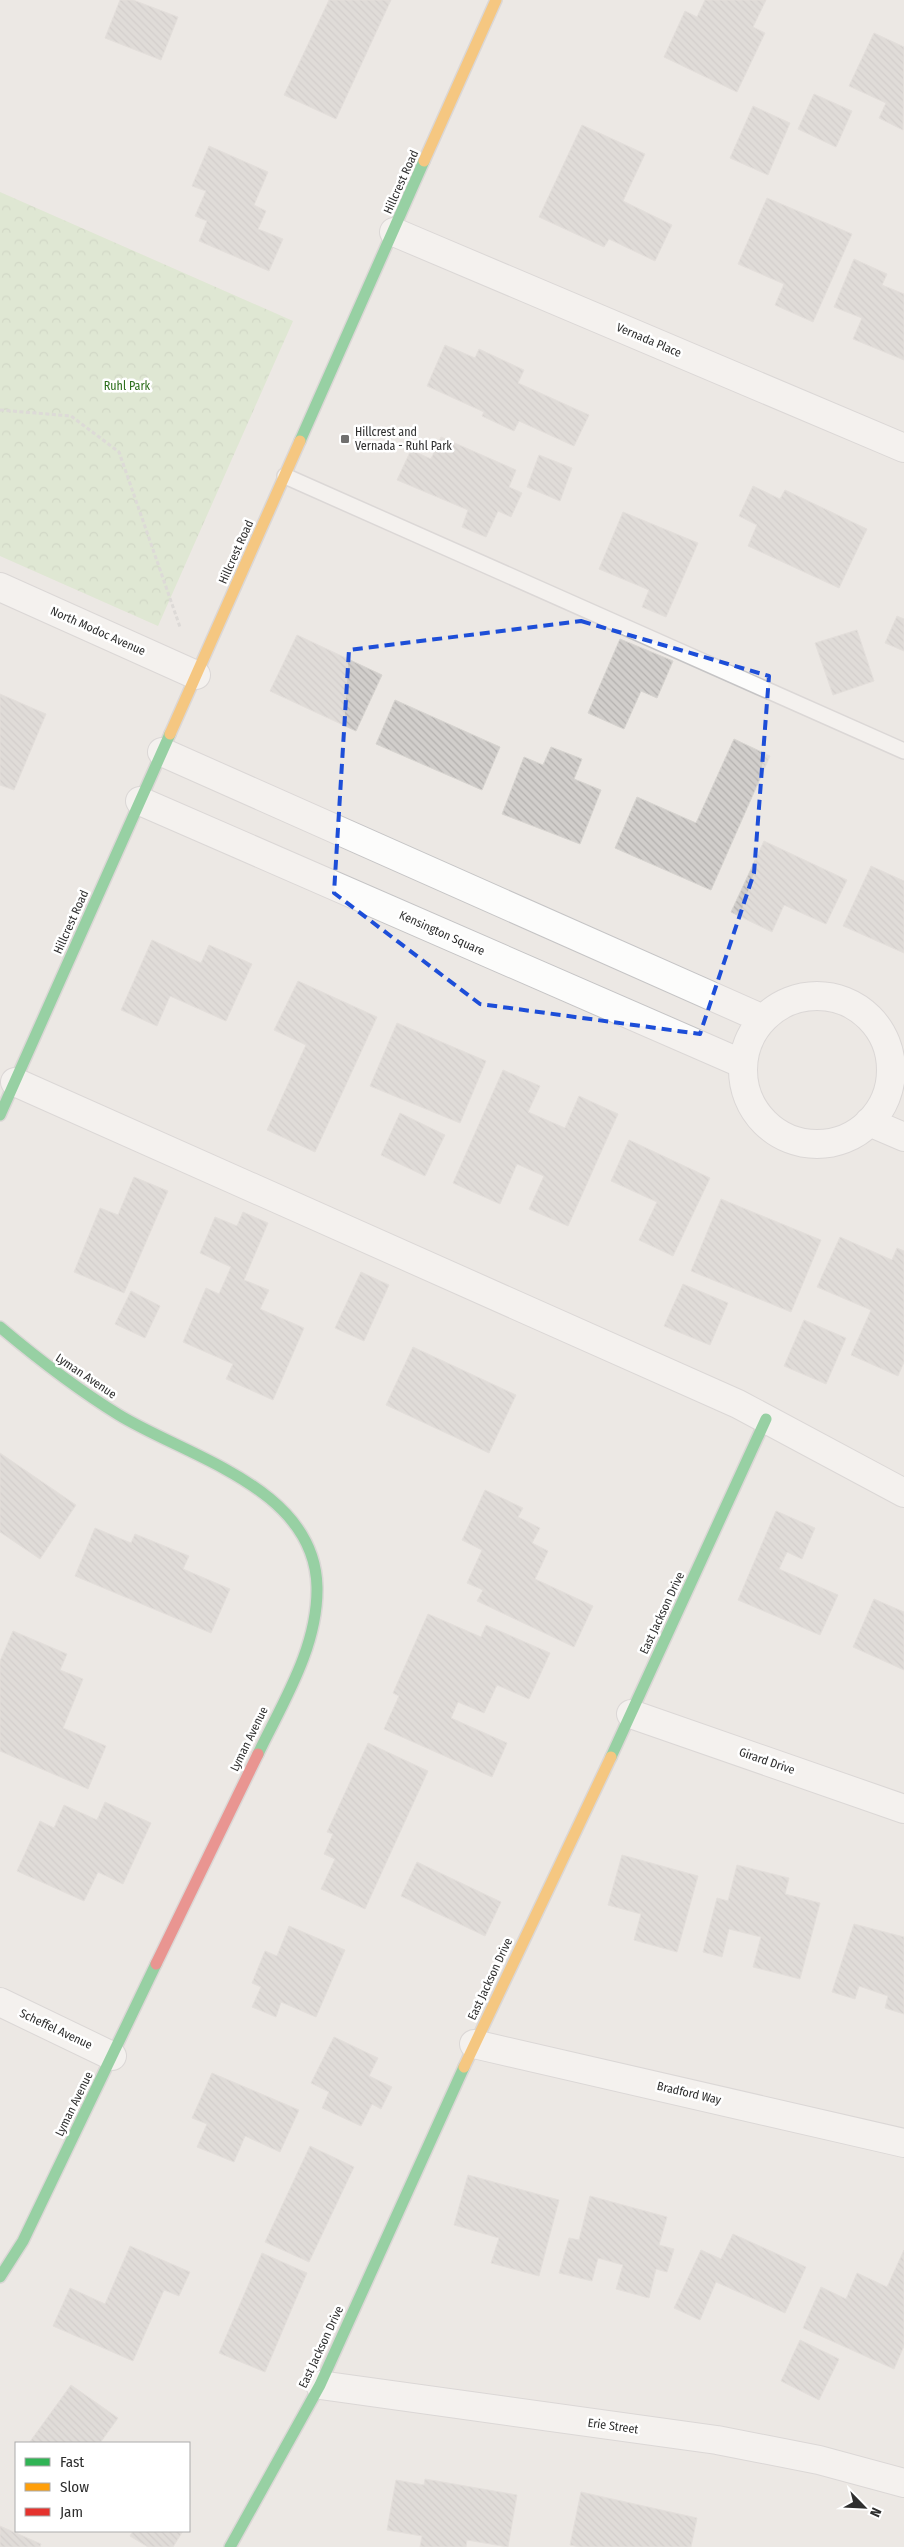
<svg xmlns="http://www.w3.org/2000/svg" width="904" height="2547" font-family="'Fira Sans Condensed',sans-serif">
<defs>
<pattern id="forest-crowns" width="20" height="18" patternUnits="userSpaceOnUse" patternTransform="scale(1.25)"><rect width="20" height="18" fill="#cee6be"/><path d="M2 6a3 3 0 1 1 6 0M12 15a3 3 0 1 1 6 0" fill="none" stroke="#b1c6a4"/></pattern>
<pattern id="building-back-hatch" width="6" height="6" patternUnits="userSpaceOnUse" patternTransform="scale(1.25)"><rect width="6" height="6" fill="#d1cecb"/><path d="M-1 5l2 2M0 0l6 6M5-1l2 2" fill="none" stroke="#b4b1af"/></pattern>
</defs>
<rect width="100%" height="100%" fill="#ece8e4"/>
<path fill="url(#forest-crowns)" d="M0 192 293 321 158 626 0 556Z"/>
<path fill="url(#building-back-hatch)" stroke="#d7d4d0" d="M120 0H133L178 17 161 60 105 38Z
M329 0H391L336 119 284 95Z
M705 0H766L753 27 765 33 737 92 664 57 685 11 697 17Z
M874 33 904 47 903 130 879 118 886 103 849 86Z
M814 94 852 111 836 147 798 129Z
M753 106 790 123 768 175 730 158Z
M582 125 645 154 623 201 672 225 655 261 609 239 604 247 539 217Z
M209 146 268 172 254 205 266 211 258 229 283 239 269 271 199 241 207 221 195 216 206 191 192 186Z
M767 198 852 234 813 322 775 305 784 284 738 264Z
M854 259 887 274 882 285 904 294V360L853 339 862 318 834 307Z
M445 345 475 358 479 349 524 370 518 383 589 415 574 446 519 421 514 431 482 416 484 412 427 386Z
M441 437 516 470 509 487 522 493 511 517 498 511 486 537 462 527 468 510 397 480 411 450 431 459Z
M539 455 572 468 560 501 527 487Z
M753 486 780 499 785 490 867 529 839 588 748 546 757 525 739 516Z
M623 512 698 543 666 617 642 607 649 590 599 569Z
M897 616 904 619V651L885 643Z
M857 630 874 681 833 695 815 643Z
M297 635 382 675 356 731 270 691Z
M620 639 673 661 657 698 641 691 624 729 588 713Z
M0 694 46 714 14 790 0 785Z
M395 700 500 747 482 790 376 744Z
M734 739 770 756 711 890 615 848 637 797 696 823Z
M551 747 582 759 574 779 601 790 580 844 502 814 524 757 543 765Z
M764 841 847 880 826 924 784 905 772 932 731 912Z
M871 866 904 881V953L843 926Z
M152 940 201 963 209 945 252 964 226 1021 170 996 157 1026 121 1010Z
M298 981 377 1017 315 1152 267 1130 306 1045 274 1030Z
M397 1023 486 1061 460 1123 370 1086Z
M503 1070 540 1086 528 1112 565 1128 579 1096 618 1114 568 1226 529 1209 544 1176 517 1164 500 1204 453 1183Z
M400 1113 445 1135 425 1176 381 1155Z
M629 1140 710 1178 673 1256 639 1240 657 1202 611 1181Z
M134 1177 168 1191 124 1293 74 1272 100 1208 118 1215Z
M721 1199 821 1240 791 1312 691 1271Z
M243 1212 268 1223 244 1280 269 1290 260 1309 304 1328 273 1400 226 1379 233 1364 183 1342 206 1288 219 1294 231 1267 200 1253 215 1217 237 1226Z
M840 1237 892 1260 897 1248 904 1251V1362L898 1376 851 1355 871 1310 817 1287Z
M361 1272 389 1285 364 1341 335 1328Z
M683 1284 728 1303 710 1345 664 1326Z
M131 1291 160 1306 145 1338 115 1324Z
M804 1320 846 1338 826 1384 784 1366Z
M413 1347 516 1395 489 1453 386 1405Z
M0 1453 76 1505 40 1559 0 1532Z
M485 1490 523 1508 518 1517 540 1528 532 1543 548 1551 535 1579 593 1606 574 1647 477 1601 483 1590 467 1583 482 1550 462 1540Z
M776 1511 815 1528 802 1559 787 1552 779 1569 838 1595 820 1635 738 1600Z
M95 1528 131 1543 135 1534 189 1556 183 1569 230 1589 211 1633 75 1576Z
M874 1599 904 1612V1670L853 1647Z
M428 1614 481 1637 486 1625 550 1653 529 1699 497 1685 484 1713 458 1702 451 1718 507 1743 492 1777 384 1729 399 1696 393 1693Z
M13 1631 67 1654 60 1670 83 1679 63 1728 106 1746 88 1789 0 1751V1661Z
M368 1743 428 1771 365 1909 321 1889 335 1859 324 1854 333 1834 327 1832Z
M105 1802 151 1823 123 1884 98 1872 84 1901 17 1871 40 1821 54 1828 64 1805 97 1820Z
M622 1855 698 1876 677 1952 634 1940 641 1914 608 1905Z
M417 1862 501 1902 485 1936 401 1896Z
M737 1865 789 1878 785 1894 820 1903 800 1979 753 1967 761 1937 729 1929 722 1957 703 1952 717 1898 728 1901Z
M854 1924 904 1937V2014L885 2008 888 1996 859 1986 855 1999 832 1992Z
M289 1926 345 1950 316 2017 281 2002 276 2017 252 2007 261 1987 252 1983 265 1951 277 1956Z
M334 2037 378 2058 369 2076 392 2087 381 2109 372 2104 361 2126 322 2108 329 2092 311 2083Z
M212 2073 299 2110 280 2152 245 2136 234 2162 197 2147 207 2124 192 2118Z
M310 2146 354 2167 309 2262 265 2242Z
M468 2175 559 2200 539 2276 491 2263 499 2238 454 2225Z
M590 2196 667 2217 659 2245 674 2249 667 2272 656 2269 649 2298 616 2289 623 2265 598 2258 592 2281 559 2273 569 2238 579 2240Z
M733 2234 806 2267 785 2313 716 2282 700 2320 674 2308 701 2250 721 2259Z
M130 2246 190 2272 179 2296 164 2290 133 2361 53 2326 70 2288 105 2304Z
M904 2250V2346L894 2369 803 2328 821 2287 846 2299 857 2273 887 2287Z
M262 2253 307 2273 265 2372 219 2353Z
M800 2340 839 2359 819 2400 781 2381Z
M71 2385 118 2418 100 2443H29Z
M425 2479 517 2495 508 2547 467 2540 466 2547H420L422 2536 387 2530 396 2480 424 2485Z
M581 2492 697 2518 691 2547H579L570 2545Z
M0 2526 41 2544 40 2547H0Z
M133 2531H183L173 2547H148L130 2536Z"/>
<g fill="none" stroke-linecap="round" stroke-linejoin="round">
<g stroke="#c5c4c5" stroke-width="18">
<path id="lane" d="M285 476 904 751"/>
</g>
<g stroke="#c5c4c5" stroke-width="30">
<path id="street" d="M394 232 904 448
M0 587 196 675
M162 752 763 1019
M140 801 743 1064
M743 1070a74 74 0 1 1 148 0a74 74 0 1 1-148 0Z
M15 1082 738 1404 904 1493
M869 1122 904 1137
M631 1714 904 1809
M0 2002 112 2056
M474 2044 904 2143
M320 2385 717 2440 819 2460 904 2483"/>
</g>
<g stroke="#c5c4c5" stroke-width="14">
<path id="fast" d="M300 441 424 161
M0 1115 170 734
M0 1327C38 1359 77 1389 119 1415 188 1457 315 1488 317 1587 318 1647 283 1702 258 1754
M611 1757 766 1419
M0 2277 23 2241 156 1964
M230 2547 320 2385 464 2067"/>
</g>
<g stroke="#c5c4c5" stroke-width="14">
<path id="slow" d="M424 161 496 0
M170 734 300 441
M464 2067 611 1757"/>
</g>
<g stroke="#c5c4c5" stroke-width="14">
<path id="jam" d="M156 1964 258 1754"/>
</g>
<path stroke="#c9c9c8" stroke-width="3" stroke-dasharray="4 2.5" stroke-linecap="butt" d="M0 410 71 416 119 452 180 627"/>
<use href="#lane" stroke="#fcfcfb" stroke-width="15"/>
<use href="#street" stroke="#fcfcfb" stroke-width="28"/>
<use href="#fast" stroke="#30b455" stroke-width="11"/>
<use href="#slow" stroke="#ff9f0a" stroke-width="11"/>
<use href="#jam" stroke="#e5322d" stroke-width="11"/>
</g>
<path d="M0 0H904V2547H0ZM581 621 769 676 754 873 700 1034 480 1004 334 893 349 650Z" fill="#ece8e4" fill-opacity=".55" fill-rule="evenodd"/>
<path fill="none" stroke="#1d4ed8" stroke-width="4" stroke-dasharray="10 6" stroke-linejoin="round" d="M581 621 769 676 754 873 700 1034 480 1004 334 893 349 650Z"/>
<rect fill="#706f6e" stroke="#fff" stroke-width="2" x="340" y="434" width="10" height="10" rx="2.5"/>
<g text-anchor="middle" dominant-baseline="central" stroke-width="5" stroke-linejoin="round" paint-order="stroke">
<g font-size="12" fill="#2e2e2e" stroke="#fff">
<text transform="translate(401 182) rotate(-66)">Hillcrest Road</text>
<text transform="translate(649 340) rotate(23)">Vernada Place</text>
<text transform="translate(236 552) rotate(-66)">Hillcrest Road</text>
<text transform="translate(98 631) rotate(24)">North Modoc Avenue</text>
<text transform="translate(71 922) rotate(-66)">Hillcrest Road</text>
<text transform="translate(442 933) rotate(24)">Kensington Square</text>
<text transform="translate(86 1376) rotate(34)">Lyman Avenue</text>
<text transform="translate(662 1613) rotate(-65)">East Jackson Drive</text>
<text transform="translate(249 1739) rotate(-64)">Lyman Avenue</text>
<text transform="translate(767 1761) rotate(19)">Girard Drive</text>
<text transform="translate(490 1979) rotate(-65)">East Jackson Drive</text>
<text transform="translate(56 2029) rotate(25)">Scheffel Avenue</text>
<text transform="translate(689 2093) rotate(13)">Bradford Way</text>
<text transform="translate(74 2104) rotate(-64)">Lyman Avenue</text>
<text transform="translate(321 2347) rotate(-65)">East Jackson Drive</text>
<text transform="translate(613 2426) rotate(8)">Erie Street</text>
</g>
<g font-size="12" fill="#2c6e1b" stroke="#fff">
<text x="127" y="386">Ruhl Park</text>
</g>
<g font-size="12" fill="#2e2e2e" stroke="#fff" text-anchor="start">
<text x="355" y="432">Hillcrest and<tspan x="355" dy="14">Vernada - Ruhl Park</tspan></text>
</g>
</g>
<rect x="15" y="2442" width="175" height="90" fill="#ffffff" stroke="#ababab"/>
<rect x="25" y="2458" width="25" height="8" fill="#30b455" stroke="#ababab"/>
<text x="60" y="2467" font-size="15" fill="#2e2e2e">Fast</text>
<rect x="25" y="2483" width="25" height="8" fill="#ff9f0a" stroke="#ababab"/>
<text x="60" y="2492" font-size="15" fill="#2e2e2e">Slow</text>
<rect x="25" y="2508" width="25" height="8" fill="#e5322d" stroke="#ababab"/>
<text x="60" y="2517" font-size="15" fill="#2e2e2e">Jam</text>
<g transform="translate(864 2507) rotate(114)" stroke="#ffffff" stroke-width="4" paint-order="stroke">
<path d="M0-4L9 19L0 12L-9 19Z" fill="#2e2e2e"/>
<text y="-8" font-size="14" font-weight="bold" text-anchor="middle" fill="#2e2e2e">N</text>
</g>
</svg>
